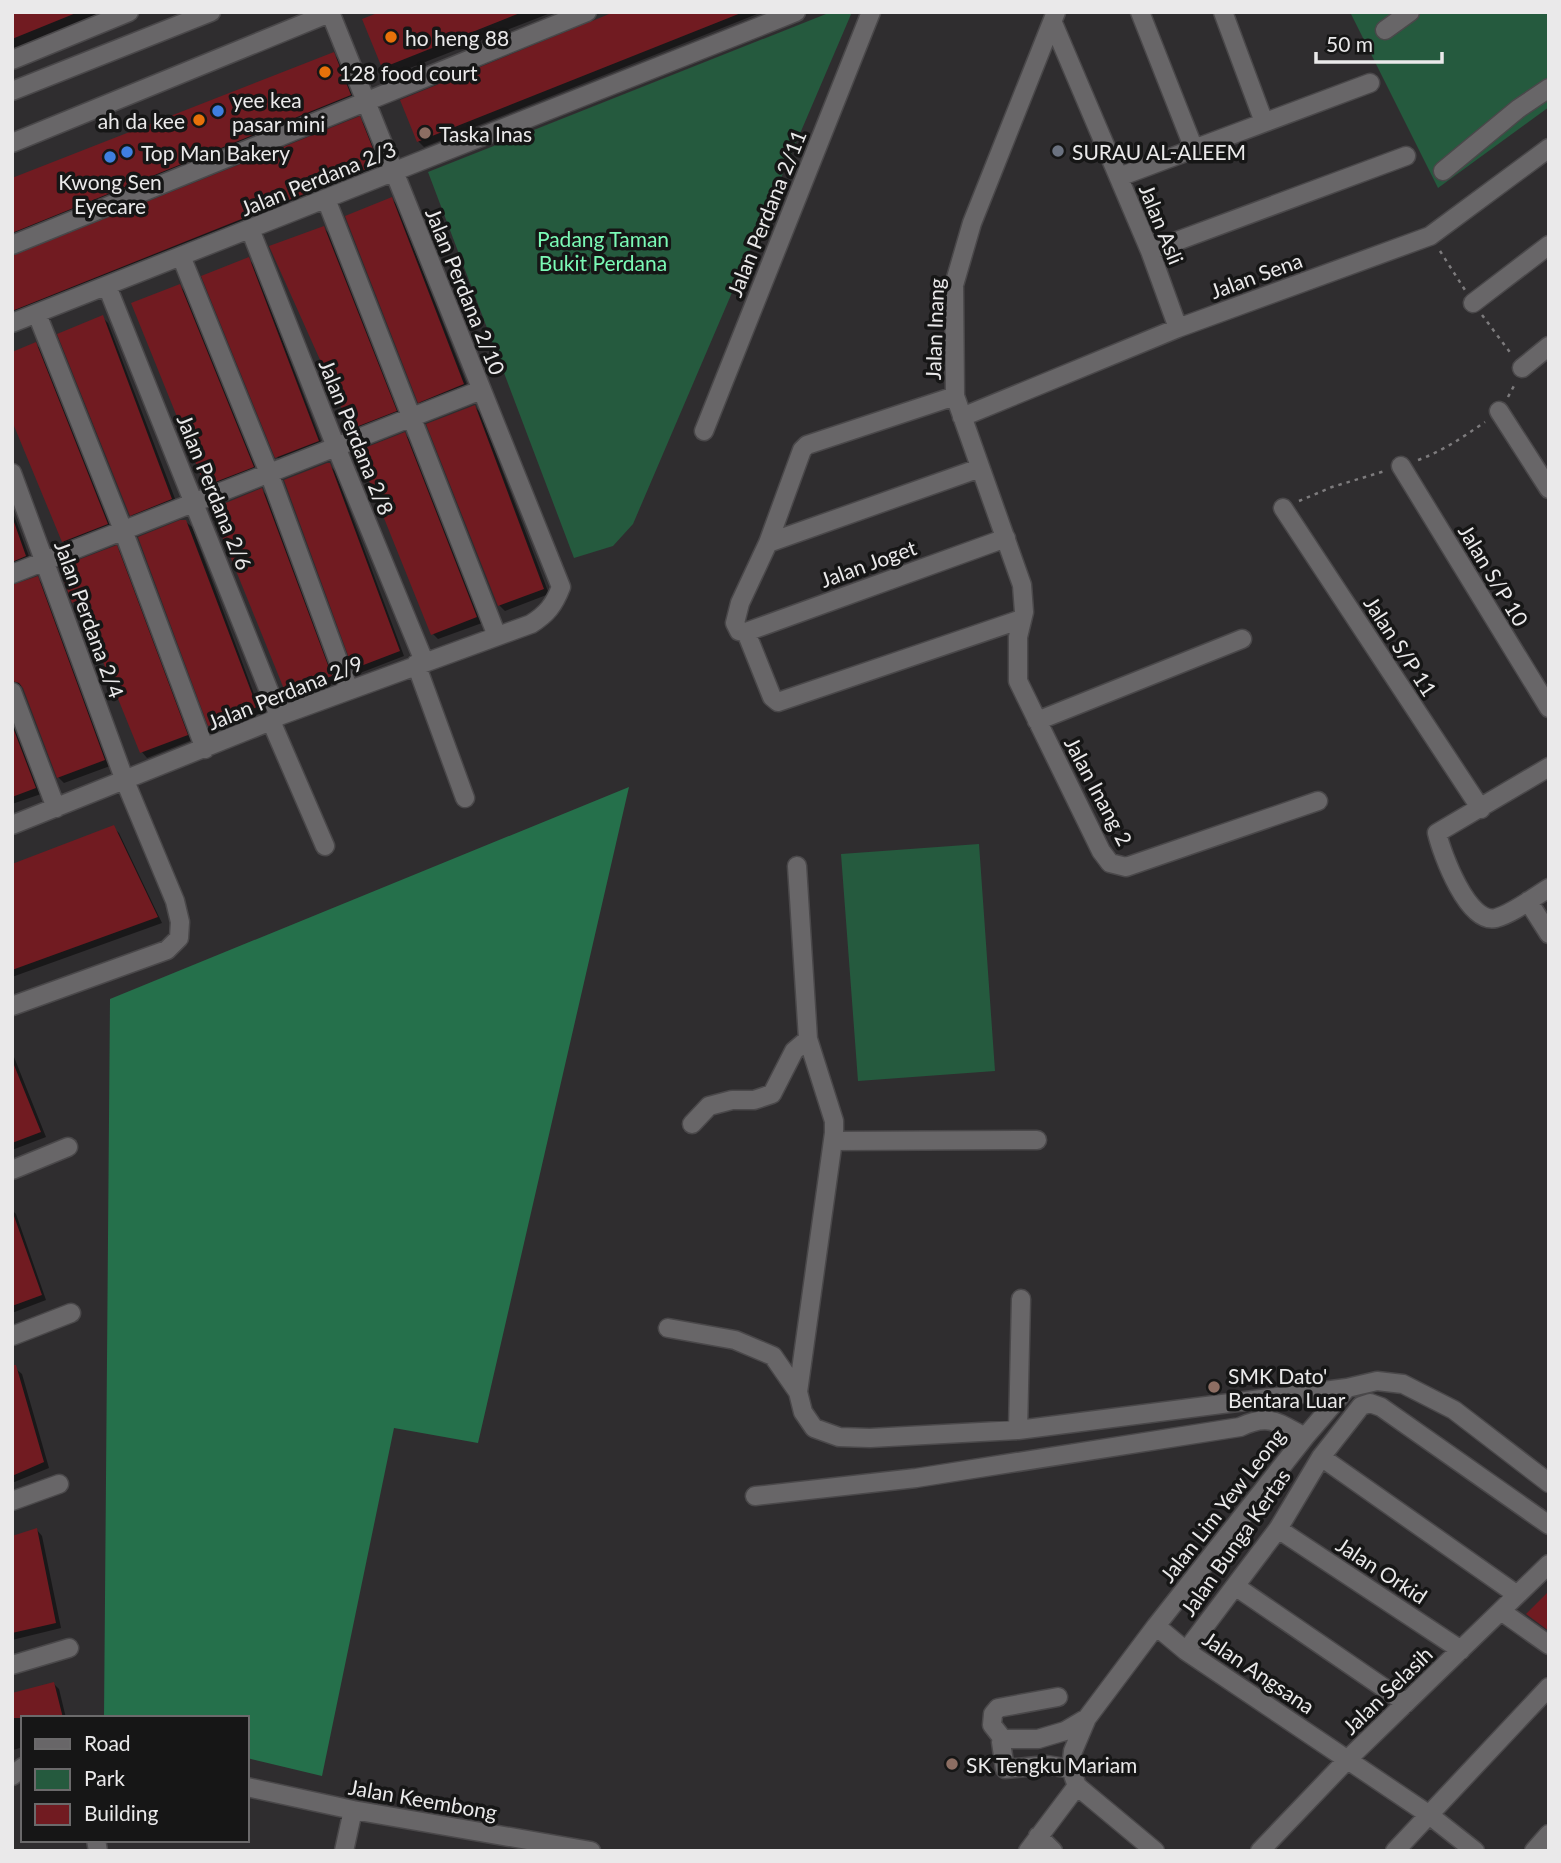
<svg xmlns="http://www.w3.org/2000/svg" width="1561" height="1863" font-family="Lato,sans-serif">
<rect width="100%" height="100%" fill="#2f2d2f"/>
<path fill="#255a3e" d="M831 12H852L633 524 613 546 574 558 428 172Z
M1350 12H1549V107L1438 188Z
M979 844 995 1071 858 1081 841 854Z"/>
<path fill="#25704b" d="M629 787 478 1443 394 1428 322 1776 247 1758V1718H104L110 999Z"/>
<path fill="#0007" d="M12 12H102L12 50Z
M384 12H553L392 75 383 67Z
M623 12H762L424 147 418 141Z
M333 54 340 61 357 102 12 243V180Z
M359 118 366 126 385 171 12 320V257Z
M392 199 397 205 469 390 425 407 419 402Z
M324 228 329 234 401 416 358 433 352 428Z
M248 259 254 265 323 447 282 463 277 457 204 277Z
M180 286 185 292 258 472 212 490 207 485Z
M103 318 108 323 177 504 137 520 131 515Z
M36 344 41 350 113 530 69 547 63 541Z
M475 407 480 412 549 594 505 611 499 605Z
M405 434 410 440 482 623 438 639 433 634Z
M329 465 335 471 404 656 360 673 355 668Z
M262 490 267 496 336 682 293 698 288 693Z
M12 510 31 562 12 570Z
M186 522 192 527 261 713 215 730 210 725Z
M116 547 122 553 192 740 147 758 142 752 82 606 79 607 73 602Z
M37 578 43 584 110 766 64 783 58 777 25 688 22 686 12 688V587Z
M12 719 41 794 12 804Z
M113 827 119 833 162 923 12 977V866Z
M12 1052 46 1137 12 1150Z
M12 1210 16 1214 46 1300 12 1313Z
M16 1369 22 1374 49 1468 12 1483V1370Z
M37 1530 42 1536 61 1628 12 1640V1537Z
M54 1684 59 1689 66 1718H23V1747L13 1750 12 1694Z"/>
<path fill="#711b21" d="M12 12H76V13L12 39Z
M380 12H520V13L382 68 362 19Z
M614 12 741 13 417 142 400 100Z
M334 52 351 95 12 233V178Z
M360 116 379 164 12 311V256Z
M392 197 464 384 418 403 345 216Z
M324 226 397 411 351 429 269 246Z
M249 257 319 441 275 458 201 276Z
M180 284 254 467 205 486 131 303Z
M103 315 172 499 130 516 57 334Z
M36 342 108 524 62 542 12 421V352Z
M475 405 544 589 498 606 426 424Z
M405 432 477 617 431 635 357 451Z
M327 463H330L400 651 353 669 284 480Z
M262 488 332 676 286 694 211 509Z
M180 520H186L257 707 208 726 138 537Z
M12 522H14L26 556 12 562Z
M117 545 188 735 140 753 78 600 72 603 60 570 71 565 70 563Z
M38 576 105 760 57 778 23 688 19 683 12 681V585Z
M12 725 36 788 12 797Z
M114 825 158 917 12 970V864Z
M12 1060 41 1132 12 1143Z
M12 1216H14L42 1295 12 1306Z
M12 1365H16L44 1462 12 1476Z
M37 1528 56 1623 12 1633V1536Z
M1549 1591V1631L1526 1614Z
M54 1682 63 1718H12V1693Z"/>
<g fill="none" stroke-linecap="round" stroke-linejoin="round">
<g stroke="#4a484a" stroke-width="21">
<path id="minor" d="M1056 12 972 223 954 285 955 396 1022 585 1024 612 1018 637V681L1101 851 1110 863 1126 867 1318 801
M1140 12 1194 149
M1223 12 1264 122
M1053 23 1150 251 1178 328
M1385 30 1410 12
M12 60 129 12
M12 91 211 12
M12 143 332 12
M1443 171 1518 109 1549 88
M1119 177 1370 83
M326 199 497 636
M250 229 336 447 424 661
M12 245 587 12
M1150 251 1406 156
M181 256 269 473 349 690
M107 286 279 716
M1473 303 1549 245
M37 314 123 530 205 749
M12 323 796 12
M1522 368 1549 346
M955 396 807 445 802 450 768 543 740 603 735 623 739 631 746 632 772 697 778 702 1022 619
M1499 411 1549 489
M962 417 1178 328 1430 236 1549 148
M704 431 871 12
M1401 466 1549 708
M12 473 125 781 175 901 180 922 179 938 167 950 12 1006
M1283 508 1481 809
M768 543 980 468
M12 574 481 390
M746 632 1006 538
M416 664 465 798
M12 692 56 808
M271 721 325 846
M1037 721 1242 639
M1549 767 1437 833C1442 854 1468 925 1496 918 1514 913 1532 898 1549 888
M12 825 271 721 279 716 531 624C547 614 554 605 561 587L330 12
M797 866 808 1039 834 1121V1133L798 1392 803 1412 814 1428 839 1437 870 1438 1018 1430 1347 1388
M1528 901 1549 934
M692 1124 709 1106 732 1100H754L772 1094 794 1051 808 1039
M833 1141 1037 1140
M12 1170 68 1147
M668 1328 735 1340 773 1356 798 1392
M12 1336 71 1313
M1018 1430 1021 1299
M1321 1457 1516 1594
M755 1496 916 1478 1240 1427C1270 1413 1278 1423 1305 1437
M12 1501 59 1484
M1278 1529 1461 1650
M1235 1586 1406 1703
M1501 1611 1549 1645
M1156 1626 1186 1651 1428 1814 1475 1851
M1186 1651 1278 1529 1321 1457 1361 1406 1370 1403 1381 1407 1549 1525
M12 1665 69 1648
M1058 1697 998 1708 993 1714 992 1725 1003 1739 1001 1742 1005 1769 1047 1765 1071 1769
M1003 1739H1038L1065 1731 1087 1718
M12 1776 23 1767
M1077 1786 1155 1851
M247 1787 353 1810 591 1851
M1038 1836 1053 1851
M96 1840 98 1851
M344 1851 353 1810
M1028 1851 1077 1786 1071 1769 1073 1751 1087 1718 1156 1626 1305 1437 1347 1388 1377 1381 1403 1384 1454 1410 1549 1483
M1260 1851 1347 1760 1549 1564
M1395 1851 1549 1687
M1534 1851 1549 1834"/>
</g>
<path stroke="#7d7b7d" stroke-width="2.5" stroke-dasharray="3.5 5" stroke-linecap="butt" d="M1440 251 1465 290
M1482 315 1512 355
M1508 397 1515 384
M1418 460C1443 451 1463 437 1485 422
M1299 501 1332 487 1385 471"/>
<use href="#minor" stroke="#686668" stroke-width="18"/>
</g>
<g fill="#e8710a" stroke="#161616" stroke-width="2.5">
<circle cx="391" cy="37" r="7"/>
<circle cx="325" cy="72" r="7"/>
<circle cx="199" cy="120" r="7"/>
</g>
<g fill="#3f7fe0" stroke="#161616" stroke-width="2.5">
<circle cx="218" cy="111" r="7"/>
<circle cx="127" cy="152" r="7"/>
<circle cx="110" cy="157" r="7"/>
</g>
<g fill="#8d6e63" stroke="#161616" stroke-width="2.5">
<circle cx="425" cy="133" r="7"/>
<circle cx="1214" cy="1387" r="7"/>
<circle cx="952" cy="1764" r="7"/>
</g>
<circle fill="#6b7280" stroke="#161616" stroke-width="2.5" cx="1058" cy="151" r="7"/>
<g text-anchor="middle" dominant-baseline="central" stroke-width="7" stroke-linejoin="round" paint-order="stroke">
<g font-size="21" fill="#eae9ea" stroke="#161616" text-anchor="start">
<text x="405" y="37">ho heng 88</text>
<text x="339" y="72">128 food court</text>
<text x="232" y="99">yee kea<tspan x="232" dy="24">pasar mini</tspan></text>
<text x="185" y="120" text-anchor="end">ah da kee</text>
<text x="439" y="133">Taska Inas</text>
<text x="1072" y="151">SURAU AL-ALEEM</text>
<text x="141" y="152">Top Man Bakery</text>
<text x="110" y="181" text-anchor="middle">Kwong Sen<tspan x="110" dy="24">Eyecare</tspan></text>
<text x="1228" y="1375">SMK Dato'<tspan x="1228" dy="24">Bentara Luar</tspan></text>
<text x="966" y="1764">SK Tengku Mariam</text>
</g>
<g font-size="21" fill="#eae9ea" stroke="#161616">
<text transform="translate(318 178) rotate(-22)">Jalan Perdana 2/3</text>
<text transform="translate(766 213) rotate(-68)">Jalan Perdana 2/11</text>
<text transform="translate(1162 224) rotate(68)">Jalan Asli</text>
<text transform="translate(1256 275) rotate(-20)">Jalan Sena</text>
<text transform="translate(466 291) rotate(68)">Jalan Perdana 2/10</text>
<text transform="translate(934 329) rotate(-88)">Jalan Inang</text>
<text transform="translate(357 437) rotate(68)">Jalan Perdana 2/8</text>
<text transform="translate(215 492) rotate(68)">Jalan Perdana 2/6</text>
<text transform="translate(868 563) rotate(-20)">Jalan Joget</text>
<text transform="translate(1494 575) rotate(59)">Jalan S/P 10</text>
<text transform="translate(90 619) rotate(70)">Jalan Perdana 2/4</text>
<text transform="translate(1401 646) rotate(57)">Jalan S/P 11</text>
<text transform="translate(285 692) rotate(-22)">Jalan Perdana 2/9</text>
<text transform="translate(1099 791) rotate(62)">Jalan Inang 2</text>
<text transform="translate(1222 1505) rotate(-52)">Jalan Lim Yew Leong</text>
<text transform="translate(1235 1542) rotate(-55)">Jalan Bunga Kertas</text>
<text transform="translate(1382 1570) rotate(33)">Jalan Orkid</text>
<text transform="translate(1259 1672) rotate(34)">Jalan Angsana</text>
<text transform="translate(1387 1690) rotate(-44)">Jalan Selasih</text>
<text transform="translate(423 1799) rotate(10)">Jalan Keembong</text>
</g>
<g font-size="21" fill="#7bfab6" stroke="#161616">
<text x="603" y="238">Padang Taman<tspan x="603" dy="24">Bukit Perdana</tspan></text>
</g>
</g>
<rect width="1561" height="1863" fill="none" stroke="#eae9ea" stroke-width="28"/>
<rect x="21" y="1716" width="228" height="126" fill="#161616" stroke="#6b6a6b" stroke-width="2"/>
<rect x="35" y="1739" width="35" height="10" fill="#686668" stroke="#6b6a6b" stroke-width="2"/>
<text x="84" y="1751" font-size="21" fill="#eae9ea">Road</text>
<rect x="35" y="1769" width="35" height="21" fill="#255a3e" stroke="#6b6a6b" stroke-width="2"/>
<text x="84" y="1786" font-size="21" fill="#eae9ea">Park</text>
<rect x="35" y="1804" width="35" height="21" fill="#711b21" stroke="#6b6a6b" stroke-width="2"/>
<text x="84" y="1821" font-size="21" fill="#eae9ea">Building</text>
<path d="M1316 52v10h126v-10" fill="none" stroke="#eae9ea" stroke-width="3.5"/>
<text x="1326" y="52" font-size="21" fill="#eae9ea" stroke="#161616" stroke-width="5" paint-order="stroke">50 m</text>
</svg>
